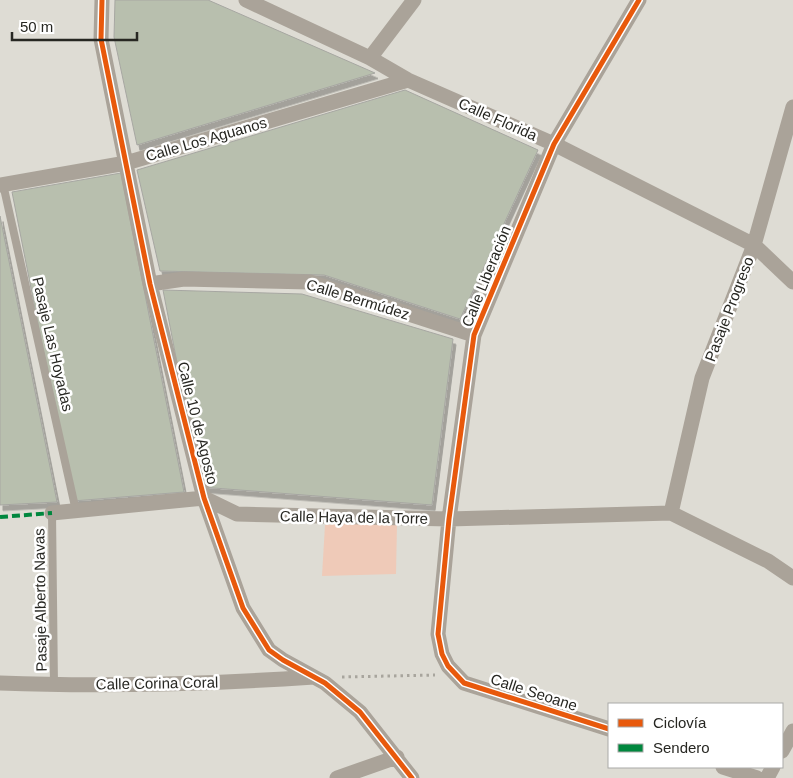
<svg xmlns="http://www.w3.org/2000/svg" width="793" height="778" font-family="Arial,sans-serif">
<defs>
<filter id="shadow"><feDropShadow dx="3" dy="5.5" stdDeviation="0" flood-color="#0004"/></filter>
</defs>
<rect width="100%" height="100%" fill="#dedcd4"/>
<path fill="#efcab8" d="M379 520 397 524 396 574 322 576 325 525Z"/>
<path fill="#b8bfae" stroke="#a7a7a2" filter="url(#shadow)" d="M115 0H208L375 73 137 145 114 37Z
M405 90 538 150 460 319 324 275 160 271 137 170Z
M121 173 184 492 73 501 12 192Z
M0 216 57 502 0 505Z
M163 290 302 294 453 339 432 505 201 487Z"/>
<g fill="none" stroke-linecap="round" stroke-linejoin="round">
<path stroke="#a8a59d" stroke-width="3" stroke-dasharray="2.5 4" stroke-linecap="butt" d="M342 677 435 675"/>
<path stroke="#aaa399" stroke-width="8" d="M3 184 76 511
M52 513 54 686"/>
<path stroke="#aaa399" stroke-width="15" d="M102 0 101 39 150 284 204 498 243 608 269 650 283 660 325 683 360 712 412 778
M246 0 370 58 408 80 554 144 754 245 793 282
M370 58 414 0
M0 185 126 163 408 80
M150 284 184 279 310 282 474 335
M52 513 204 498 237 514 449 519 671 513 768 561 793 578
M671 513 702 378 754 245 793 107
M0 683C104 687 210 684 314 677
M609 729 464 683 448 666 442 654 438 634 449 519 474 335 554 144 639 0
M782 751 793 731
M723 767 757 778
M337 778 397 757
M767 778 773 767"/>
<path stroke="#00873e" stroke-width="4" stroke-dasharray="8 4" stroke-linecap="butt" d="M0 517 52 513"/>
<g stroke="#fff" stroke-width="8">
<path id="cycleway" d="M102 0 101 39 150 284 204 498 243 608 269 650 283 660 325 683 360 712 412 778
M609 729 464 683 448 666 442 654 438 634 449 519 474 335 554 144 639 0"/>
</g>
<use href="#cycleway" stroke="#e8590c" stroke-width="5"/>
</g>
<g text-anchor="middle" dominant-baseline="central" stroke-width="5" stroke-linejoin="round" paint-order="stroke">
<g font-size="15" fill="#272722" stroke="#fff">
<text transform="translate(498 119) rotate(24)">Calle Florida</text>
<text transform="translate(206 139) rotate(-16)">Calle Los Aguanos</text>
<text transform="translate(486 276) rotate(-68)">Calle Liberación</text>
<text transform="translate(358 299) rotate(17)">Calle Bermúdez</text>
<text transform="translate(729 309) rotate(-69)">Pasaje Progreso</text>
<text transform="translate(53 344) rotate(77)">Pasaje Las Hoyadas</text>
<text transform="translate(198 423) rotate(76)">Calle 10 de Agosto</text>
<text transform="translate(354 517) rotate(1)">Calle Haya de la Torre</text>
<text transform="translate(40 600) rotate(-91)">Pasaje Alberto Navas</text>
<text transform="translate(157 683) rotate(-1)">Calle Corina Coral</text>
<text transform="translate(534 692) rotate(18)">Calle Seoane</text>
</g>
</g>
<rect x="608" y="703" width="175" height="65" fill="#ffffff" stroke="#a9a9a7"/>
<rect x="618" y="719" width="25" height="8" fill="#e8590c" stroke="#a9a9a7"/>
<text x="653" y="728" font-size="15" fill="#272722">Ciclovía</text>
<rect x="618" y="744" width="25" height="8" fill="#00873e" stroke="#a9a9a7"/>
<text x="653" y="753" font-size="15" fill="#272722">Sendero</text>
<path d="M12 32v8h125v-8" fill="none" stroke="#272722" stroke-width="2.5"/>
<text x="20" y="32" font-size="15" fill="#272722" stroke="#ffffff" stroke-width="4" paint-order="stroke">50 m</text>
</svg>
